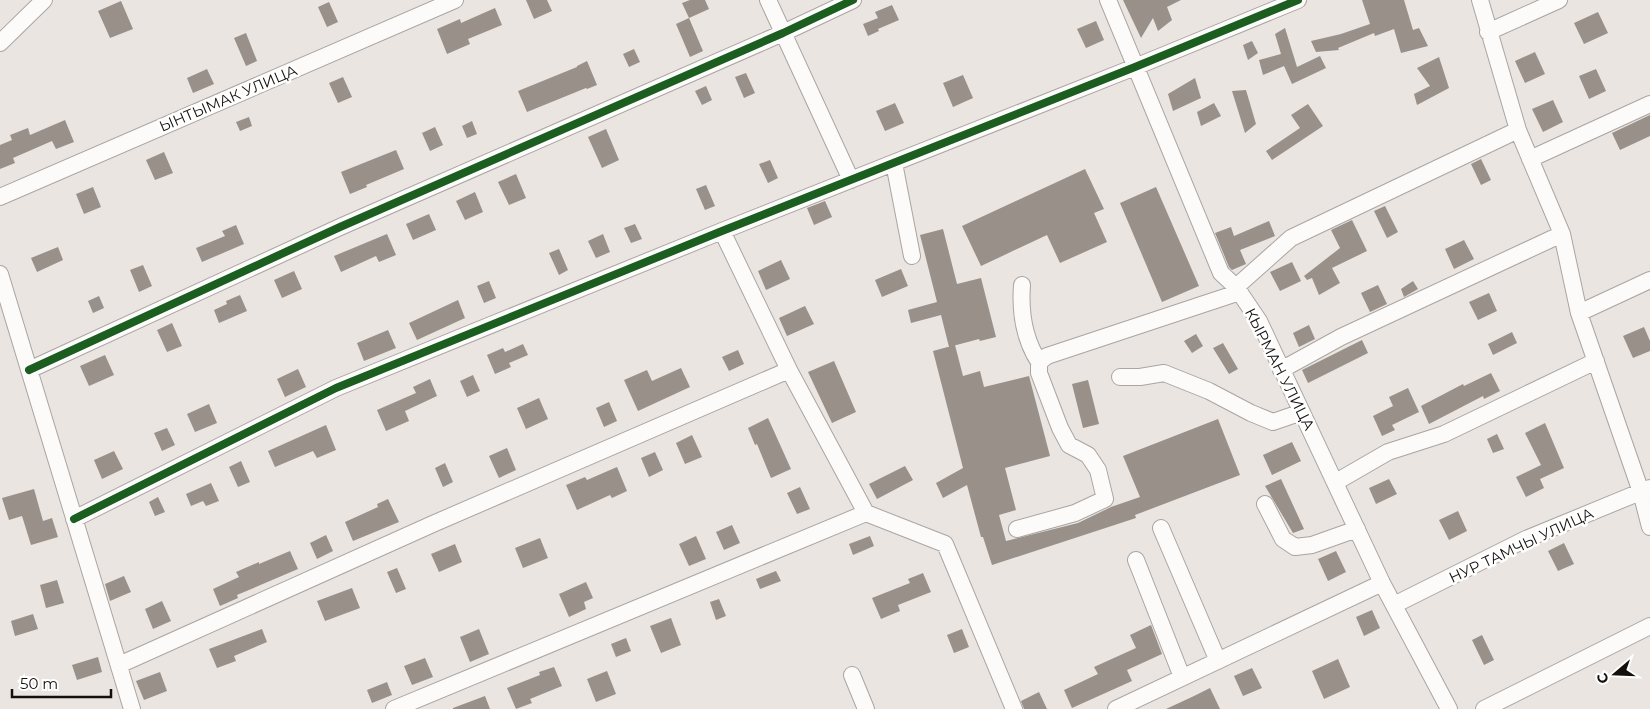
<svg xmlns="http://www.w3.org/2000/svg" width="1650" height="709" font-family="Montserrat,sans-serif">
<rect width="100%" height="100%" fill="#eae5e0"/>
<path fill="#989089" d="M526 0H547L552 11 534 19Z
M690 0H705L709 9 689 18 682 3Z
M1123 0H1181L1167 7 1172 20 1158 31 1153 18 1141 38Z
M1362 0H1404L1413 30 1419 28 1428 46 1401 53 1394 29 1375 36 1374 33 1338 48 1339 50 1316 52 1311 41 1341 34 1370 24Z
M121 1 133 29 110 38 98 11Z
M329 2 338 22 327 27 318 7Z
M892 5 899 20 878 29 879 31 868 36 863 24 878 18 875 12Z
M495 8 502 25 468 39 470 44 447 54 437 29 460 19 461 23Z
M1598 12 1608 33 1584 44 1574 23Z
M689 18 703 51 690 57 676 24Z
M1096 21 1104 40 1086 48 1077 29Z
M1285 28 1297 67 1320 56 1326 68 1292 84 1284 66 1263 75 1259 60 1281 54 1275 34Z
M246 33 257 61 246 66 234 38Z
M1252 41 1258 53 1248 60 1243 45Z
M634 49 640 62 629 67 623 54Z
M1535 52 1545 74 1525 83 1515 61Z
M1439 57 1449 88 1417 105 1414 94 1430 86 1417 68Z
M587 61 597 85 587 89 586 88 527 112 518 91 577 67V66Z
M207 69 214 84 193 93 187 78Z
M1596 69 1606 91 1589 99 1579 76Z
M746 73 755 93 744 98 735 77Z
M963 75 973 98 953 107 943 83Z
M343 77 352 97 338 103 329 83Z
M1195 78 1201 98 1173 111 1168 94Z
M706 86 712 100 702 105 695 91Z
M1246 90 1256 124 1245 133 1232 91Z
M1553 100 1563 122 1543 132 1532 109Z
M895 103 904 123 885 131 876 111Z
M1214 103 1221 116 1201 126 1197 112Z
M1308 104 1323 126 1272 160 1266 151 1300 128 1291 115Z
M1650 115V136L1620 150 1612 133Z
M249 117 252 126 240 131 236 122Z
M65 120 74 142 56 149 52 141 13 158 15 163 0 169V145L12 140 10 135 28 128 30 135Z
M472 121 477 134 467 138 462 126Z
M435 127 443 145 430 151 422 133Z
M606 129 619 160 602 168 588 137Z
M396 150 404 169 366 185 367 187 350 194 341 172Z
M164 152 173 173 155 180 146 160Z
M1481 159 1491 180 1481 185 1471 164Z
M770 160 778 178 768 183 759 164Z
M1085 169 1104 209 1094 213 1107 242 1060 263 1047 235 981 266 962 226Z
M516 174 526 198 509 205 498 182Z
M706 185 715 206 705 210 696 189Z
M93 187 101 207 84 214 76 194Z
M1156 187 1199 286 1162 302 1120 203Z
M475 192 483 212 465 220 456 201Z
M825 201 832 217 814 225 807 208Z
M1385 206 1398 232 1387 238 1374 211Z
M429 214 436 230 413 240 406 224Z
M1352 220 1367 251 1332 268 1340 283 1319 295 1312 278 1307 280 1304 276 1340 248 1331 230Z
M1269 221 1275 236 1240 250 1246 264 1232 270 1229 267 1215 233 1231 227 1234 236Z
M635 224 642 239 631 243 624 228Z
M236 225 244 244 202 262 196 248 225 236 222 231Z
M943 229 957 284 981 278 996 337 980 341 979 339 949 347 941 315 911 323 908 310 937 302 920 235Z
M387 234 396 255 379 262 376 256 341 272 334 256Z
M603 234 610 252 596 258 588 241Z
M1464 240 1474 259 1454 269 1445 249Z
M58 247 63 260 37 272 31 258Z
M559 249 568 270 559 275 549 253Z
M781 260 790 279 766 290 758 271Z
M1292 262 1301 281 1280 291 1270 272Z
M143 265 152 286 139 292 130 270Z
M901 269 908 286 882 297 875 280Z
M294 271 302 289 282 298 274 280Z
M489 281 496 298 484 303 477 286Z
M1413 281 1418 289 1404 297 1401 289Z
M1378 285 1387 304 1370 312 1361 293Z
M1489 293 1497 311 1478 320 1469 302Z
M240 295 247 311 219 323 214 310 227 304 226 301Z
M99 296 104 308 93 313 88 301Z
M458 300 465 318 417 340 409 323Z
M805 306 814 324 787 336 779 318Z
M172 323 182 346 167 352 157 330Z
M1309 325 1315 339 1299 347 1293 333Z
M1644 327 1650 341V351L1633 358 1623 336Z
M388 330 396 348 364 361 357 343Z
M1512 332 1517 343 1493 355 1488 344Z
M1196 334 1203 346 1192 353 1184 341Z
M1362 340 1368 353 1308 383 1302 370Z
M1223 343 1238 369 1229 374 1213 348Z
M523 344 528 355 509 363 511 367 495 374 487 355 503 348 505 352Z
M955 345 963 376 980 371 984 387 1029 376 1050 456 1005 468 1016 510 999 515 1006 541 1078 523 1111 507 1140 497 1123 456 1218 419 1240 475 1135 515 1136 518 992 565 983 537H981L967 485 943 498 936 483 963 468 933 351Z
M738 350 744 364 729 371 722 357Z
M105 355 114 375 89 386 80 366Z
M834 361 856 412 832 423 808 372Z
M681 368 690 387 638 411 624 380 647 370 652 381Z
M298 369 306 387 285 397 277 379Z
M1491 373 1500 391 1484 399 1483 396 1429 424 1421 406 1463 384 1464 386Z
M473 375 480 391 467 397 460 381Z
M430 379 437 396 405 411 409 421 386 431 377 410 416 393 413 387Z
M1088 380 1099 424 1083 428 1072 384Z
M1408 388 1419 412 1392 425 1395 430 1382 436 1373 416 1393 406 1389 397Z
M539 398 548 419 526 429 517 408Z
M609 402 617 421 604 427 596 408Z
M209 404 217 423 195 432 187 414Z
M768 418 791 469 771 478 757 444 755 445 748 428Z
M1545 423 1564 468 1540 479 1544 488 1526 497 1516 477 1541 465 1525 433Z
M326 425 336 450 317 458 313 451 275 467 268 451Z
M167 428 175 445 162 451 154 433Z
M1497 434 1504 449 1493 453 1487 439Z
M692 435 702 457 685 464 676 443Z
M1292 442 1301 461 1272 475 1263 455Z
M507 448 516 470 499 478 489 456Z
M114 451 123 469 102 479 94 460Z
M655 452 663 470 649 477 641 458Z
M241 461 250 482 238 487 229 467Z
M445 463 453 482 443 487 435 468Z
M905 466 913 480 877 499 869 484Z
M617 467 627 491 612 498 610 495 577 510 566 485 585 477 587 480Z
M1281 479 1304 529 1293 533 1265 486Z
M1389 479 1397 494 1376 504 1369 488Z
M211 483 219 501 206 506 203 501 191 506 186 494Z
M800 487 810 509 797 514 787 493Z
M34 489 43 521 52 518 58 537 31 545 22 516 9 520 2 498Z
M158 497 165 512 155 516 149 502Z
M388 499 399 522 353 541 345 522 378 507 377 504Z
M1458 511 1467 531 1449 540 1439 520Z
M732 525 740 543 724 550 716 532Z
M326 535 333 551 317 559 310 543Z
M696 536 706 559 689 566 679 544Z
M870 536 874 546 853 555 849 544Z
M540 538 548 558 523 568 515 548Z
M1564 543 1574 564 1558 571 1548 551Z
M455 544 462 562 439 572 431 554Z
M290 551 298 569 237 595 238 598 220 606 213 589 239 577 236 572 259 562V564Z
M1336 551 1346 572 1328 581 1318 559Z
M397 568 406 589 396 593 387 572Z
M776 571 781 581 760 589 756 579Z
M923 573 931 592 898 605 900 611 881 619 872 598 910 583 908 579Z
M124 576 131 592 110 601 105 584Z
M57 580 64 603 46 608 40 585Z
M586 582 593 598 584 602 586 609 569 617 559 594Z
M352 588 360 608 325 621 317 601Z
M719 599 726 616 716 620 710 602Z
M162 601 171 621 153 629 145 609Z
M1372 610 1380 628 1364 636 1356 617Z
M33 614 38 629 15 636 11 621Z
M671 618 681 645 661 653 650 626Z
M1151 625 1162 654 1127 670 1132 681 1072 708 1064 690 1098 674 1094 667 1136 648 1130 635Z
M262 629 267 642 234 656 236 661 217 668 209 649Z
M479 629 489 654 470 662 460 637Z
M962 629 969 647 954 653 947 635Z
M1482 635 1494 660 1484 665 1472 640Z
M626 638 631 651 616 657 611 644Z
M98 657 102 672 77 680 72 665Z
M425 658 433 677 412 685 404 666Z
M1338 659 1350 687 1324 699 1312 671Z
M554 667 562 686 530 699 532 703 516 709 507 688 540 675 539 672Z
M1252 668 1262 688 1243 696 1234 676Z
M607 671 616 694 596 702 587 679Z
M160 672 167 691 144 700 136 681Z
M387 682 392 695 372 703 367 690Z
M1210 688 1220 709H1166L1194 696Z
M1039 692 1047 709H1024L1021 701Z
M485 696 490 709H453V708Z"/>
<g fill="none" stroke-linecap="round" stroke-linejoin="round">
<g stroke="#a9a5a2" stroke-width="18">
<path id="minor" d="M768 0 851 180
M1108 0 1221 273 1236 287 1259 321 1382 583 1449 709
M1480 0 1518 130 1562 234 1579 313 1641 492 1650 527
M1488 32 1559 0
M0 43 44 0
M1530 159 1650 104
M894 163 912 256
M0 197 455 0
M722 231 789 370 866 513 945 544 1014 709
M0 274 132 709
M1022 285C1020 312 1024 339 1039 362
M1236 287 1291 238 1518 130
M1579 313 1650 280
M29 370 340 227 783 33 853 0
M1281 370 1341 337 1562 234
M1120 377H1140L1164 373 1209 391 1251 413 1273 422 1302 412
M1336 482 1388 452 1444 434 1596 361
M1265 504 1283 539 1295 547 1312 545 1357 529
M74 519 336 388 722 231 1135 67 1298 0
M1161 528 1218 661
M1017 529 1075 513 1105 499 1098 470 1088 455 1069 445 1060 428 1039 373V362L1047 356 1240 292
M1136 560 1182 677
M1394 605 1526 539 1650 488
M119 665 435 523 789 370
M852 675 866 709
M394 709 866 513
M1116 709 1382 583
M1484 709 1650 626"/>
</g>
<use href="#minor" stroke="#fcfbfa" stroke-width="16"/>
<g stroke="#fff" stroke-width="11">
<path id="cycleway" d="M29 370 340 227 783 33 853 0
M74 519 336 388 722 231 1135 67 1298 0"/>
</g>
<use href="#cycleway" stroke="#1b5e20" stroke-width="8"/>
</g>
<g text-anchor="middle" dominant-baseline="central" stroke-width="5" stroke-linejoin="round" paint-order="stroke">
<g font-size="15" fill="#13100e" stroke="#fff">
<text transform="translate(228 98) rotate(-23)">ЫНТЫМАК УЛИЦА</text>
<text transform="translate(1280 369) rotate(63)">КЫРМАН УЛИЦА</text>
<text transform="translate(1521 545) rotate(-25)">НУР ТАМЧЫ УЛИЦА</text>
</g>
</g>
<g transform="translate(1615 674) rotate(251)" stroke="#ffffff" stroke-width="4" paint-order="stroke">
<path d="M0-4L9 19L0 12L-9 19Z" fill="#13100e"/>
<text y="-8" font-size="14" font-weight="bold" text-anchor="middle" fill="#13100e">С</text>
</g>
<path d="M12 689v8h99v-8" fill="none" stroke="#13100e" stroke-width="2.5"/>
<text x="20" y="689" font-size="15" fill="#13100e" stroke="#ffffff" stroke-width="4" paint-order="stroke">50 m</text>
</svg>
